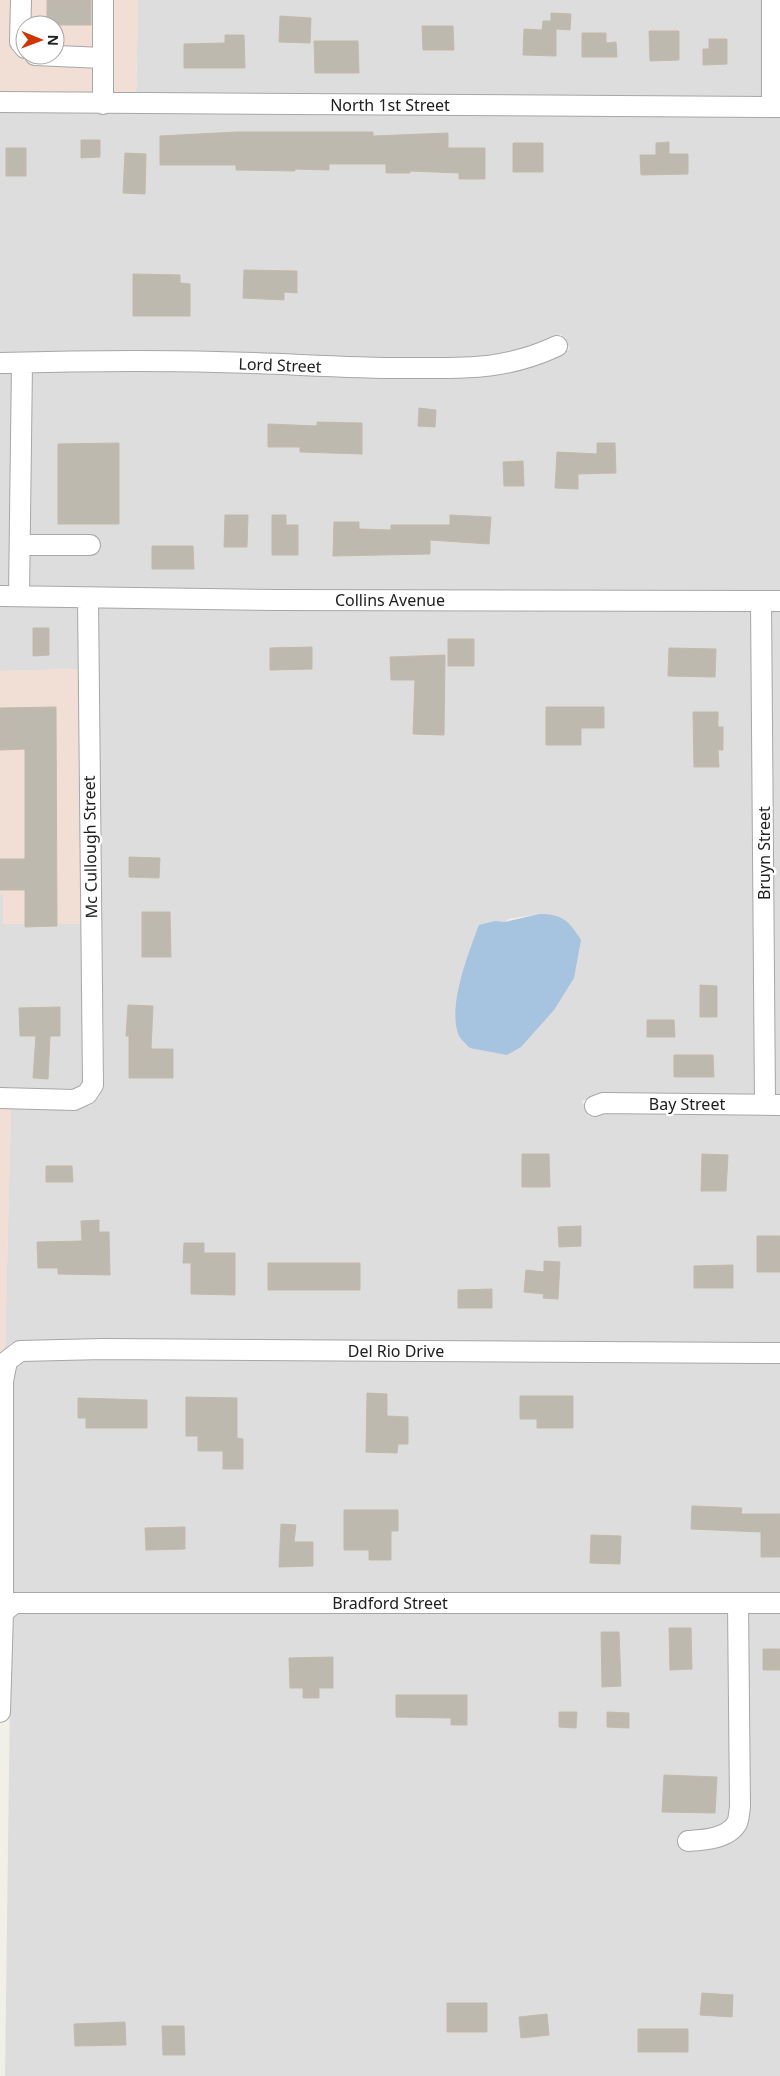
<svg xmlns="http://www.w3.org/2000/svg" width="780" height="2076" font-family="'Noto Sans',sans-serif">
<rect width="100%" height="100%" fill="#f1f0e6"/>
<path fill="#dedddd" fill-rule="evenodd" d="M138 0H762L763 99 136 96Z
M0 110 780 116V593L275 591 0 587V372L547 360 570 349 561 334 540 344 483 359 0 355Z
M0 604 78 606 79 669 0 671Z
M98 606 751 609 755 1096 599 1095 582 1101 589 1117 605 1112 780 1113V1345L11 1343 5 1349 11 1107 90 1106 100 1096 98 1094 104 1078ZM539 914 463 966 495 921 505 922 509 919Z
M771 609H780V1096H775Z
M0 894H3V924H81L83 1083 79 1089 72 1092 0 1090Z
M103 1358 780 1362V1595H13V1382L16 1365 23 1360Z
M780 1612V2076H5L11 1618 14 1613Z"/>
<path fill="#f1ded5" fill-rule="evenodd" d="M0 0H138L136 96 0 93ZM25 25H55V55H25Z
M79 669 81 924H3V894H0V671Z
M0 1107H11L5 1349 0 1352Z"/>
<path fill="#a6c3df" d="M539 914C563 914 569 921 581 940L574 978 554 1010 521 1047 507 1055 470 1048C466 1044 459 1038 458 1033 448 1005 469 951 479 925L495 921 505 922Z"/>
<path fill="#bdb9af" stroke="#c3baa8" d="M47 0H91V25H47Z
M551 13 571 14 570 30 556 29V56L523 55 524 29 542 30 543 21H551Z
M280 16 311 18 310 43 279 42Z
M422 26H453L454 50H423Z
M649 31H679V60L650 61Z
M582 33H606V43L616 42 617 57H582Z
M225 35H244L245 68H184V44L225 43Z
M709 39H727V64L703 65V49H709Z
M314 41H358L359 73H315Z
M236 132H373V136L448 133V148H485V179H459V173L410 171V173H386V164H329V170L295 169V171L236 170V165H160V136Z
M81 140H100V157L81 158Z
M669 142V154H688V174L641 175 640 155H656V143Z
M513 143H543V172H513Z
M6 148H26V176H6Z
M125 153 146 154 145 194 123 193Z
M244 270 297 271V293L284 292V300L243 298Z
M133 274 180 275V283L190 284V316H133Z
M419 408 436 410 435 427 418 426Z
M317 422 362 423V454L300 452V447H268V424L317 426Z
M119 443V524H58V444Z
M597 443H615L616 473 578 474V489L555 488 557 452 597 454Z
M523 461 524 486H504L503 462Z
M225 515H248L247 547H224Z
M286 515V525H298V555H272V515Z
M450 515 491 517 489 544 430 540V554L333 556 334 522H359V529L391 530V525H450Z
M152 546H193L194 569H152Z
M33 628H49V655L33 656Z
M448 639H474V666H448Z
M312 647V669L270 670V648Z
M669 648 716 649 715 677 668 676Z
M445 655 444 735 413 734 415 680H391L390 657Z
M56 707 57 926 25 927V890H0V859H25V749L0 750V708Z
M546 707H604V728H581V745H546Z
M693 712H718V727H723V750H718L719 767H694Z
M129 857 160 858 159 878 129 877Z
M142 912H170L171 957H142Z
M700 985 717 986V1017H700Z
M128 1005 153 1006 151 1049H173V1078H129V1036H126Z
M60 1007V1036H50L48 1079 33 1078 36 1036H20L19 1008Z
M647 1020H674L675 1037H647Z
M674 1055H713L714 1077H674Z
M522 1154H549L550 1187H522Z
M702 1154 728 1155 726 1191H701Z
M46 1166H72L73 1182H46Z
M99 1220V1232H109L110 1275 58 1274V1268H38L37 1242 82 1241 81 1221Z
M581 1226V1246L559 1247 558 1227Z
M757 1236H780V1272H757Z
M184 1243H204V1253H235V1295L191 1294V1263H183Z
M544 1261 560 1262 558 1299 543 1298 544 1294 524 1292 526 1270 544 1272Z
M268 1263H360V1290H268Z
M733 1265V1288H694V1266Z
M492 1289V1308H458V1290Z
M367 1393 387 1394V1416L408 1417V1444H398L397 1453 366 1452Z
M520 1396H573V1428H537V1419H520Z
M186 1397 237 1398V1438L243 1439V1469H223V1451H198V1436H186Z
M78 1398 147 1400V1428H86V1418H78Z
M692 1506 742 1508 741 1514H780V1557H761V1532L691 1529Z
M344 1510H398V1531H391V1560H369V1550H344Z
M281 1524 296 1525 294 1542H313V1566L279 1567Z
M185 1527V1549L146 1550 145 1528Z
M591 1535 621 1536 620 1564 590 1563Z
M669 1628H691L692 1669 670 1670Z
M601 1632H619L621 1686 602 1687Z
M763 1649H780V1670H763Z
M333 1657V1688H319V1698H303V1688H290L289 1658Z
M396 1695H467V1725H451V1718L396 1717Z
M559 1712H577L576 1728 559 1727Z
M607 1712 629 1713V1728L607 1727Z
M664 1775 717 1777 715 1813 662 1812Z
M702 1993 733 1995 732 2017 700 2015Z
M447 2003H487V2032H447Z
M547 2014 549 2035 521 2038 519 2017Z
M125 2022 126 2045 75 2046 74 2024Z
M162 2026H184L185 2055H163Z
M638 2029H688V2052H638Z"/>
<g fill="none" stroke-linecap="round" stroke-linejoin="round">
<g stroke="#a7a7a7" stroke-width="22">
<path id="minor" d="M21 0 20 42 25 48
M772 0V107
M35 55 103 58
M0 102 780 107
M103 104V0
M0 363C72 361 144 360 216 362 279 363 342 368 405 368 462 368 504 371 557 346
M21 545H90
M0 596 275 600 780 601
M19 596 22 363
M761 601 765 1105
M0 1098 74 1100 87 1094 93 1085 88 598
M595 1106 603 1103 780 1105
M3 1612 15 1603H780
M0 1712 3 1612V1381L7 1361 20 1351 103 1349 780 1353
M688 1841C703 1840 728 1839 737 1823 739 1819 739 1812 740 1807L738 1603"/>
</g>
<use href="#minor" stroke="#fff" stroke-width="20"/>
</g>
<g text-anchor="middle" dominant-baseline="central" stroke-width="5" stroke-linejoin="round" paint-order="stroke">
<g font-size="16" fill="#202020" stroke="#fff">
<text x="390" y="105">North 1st Street</text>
<text transform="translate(280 365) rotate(2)">Lord Street</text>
<text x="390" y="600">Collins Avenue</text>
<text transform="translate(90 847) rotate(-91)">Mc Cullough Street</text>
<text transform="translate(764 853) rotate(-90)">Bruyn Street</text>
<text x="687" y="1104">Bay Street</text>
<text x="396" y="1351">Del Rio Drive</text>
<text x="390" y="1603">Bradford Street</text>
</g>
</g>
<g transform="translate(40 40) rotate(91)"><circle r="24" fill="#ffffff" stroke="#a6a6a6"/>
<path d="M0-4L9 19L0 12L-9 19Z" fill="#d03500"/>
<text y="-8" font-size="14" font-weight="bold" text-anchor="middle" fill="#202020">N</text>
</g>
</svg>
